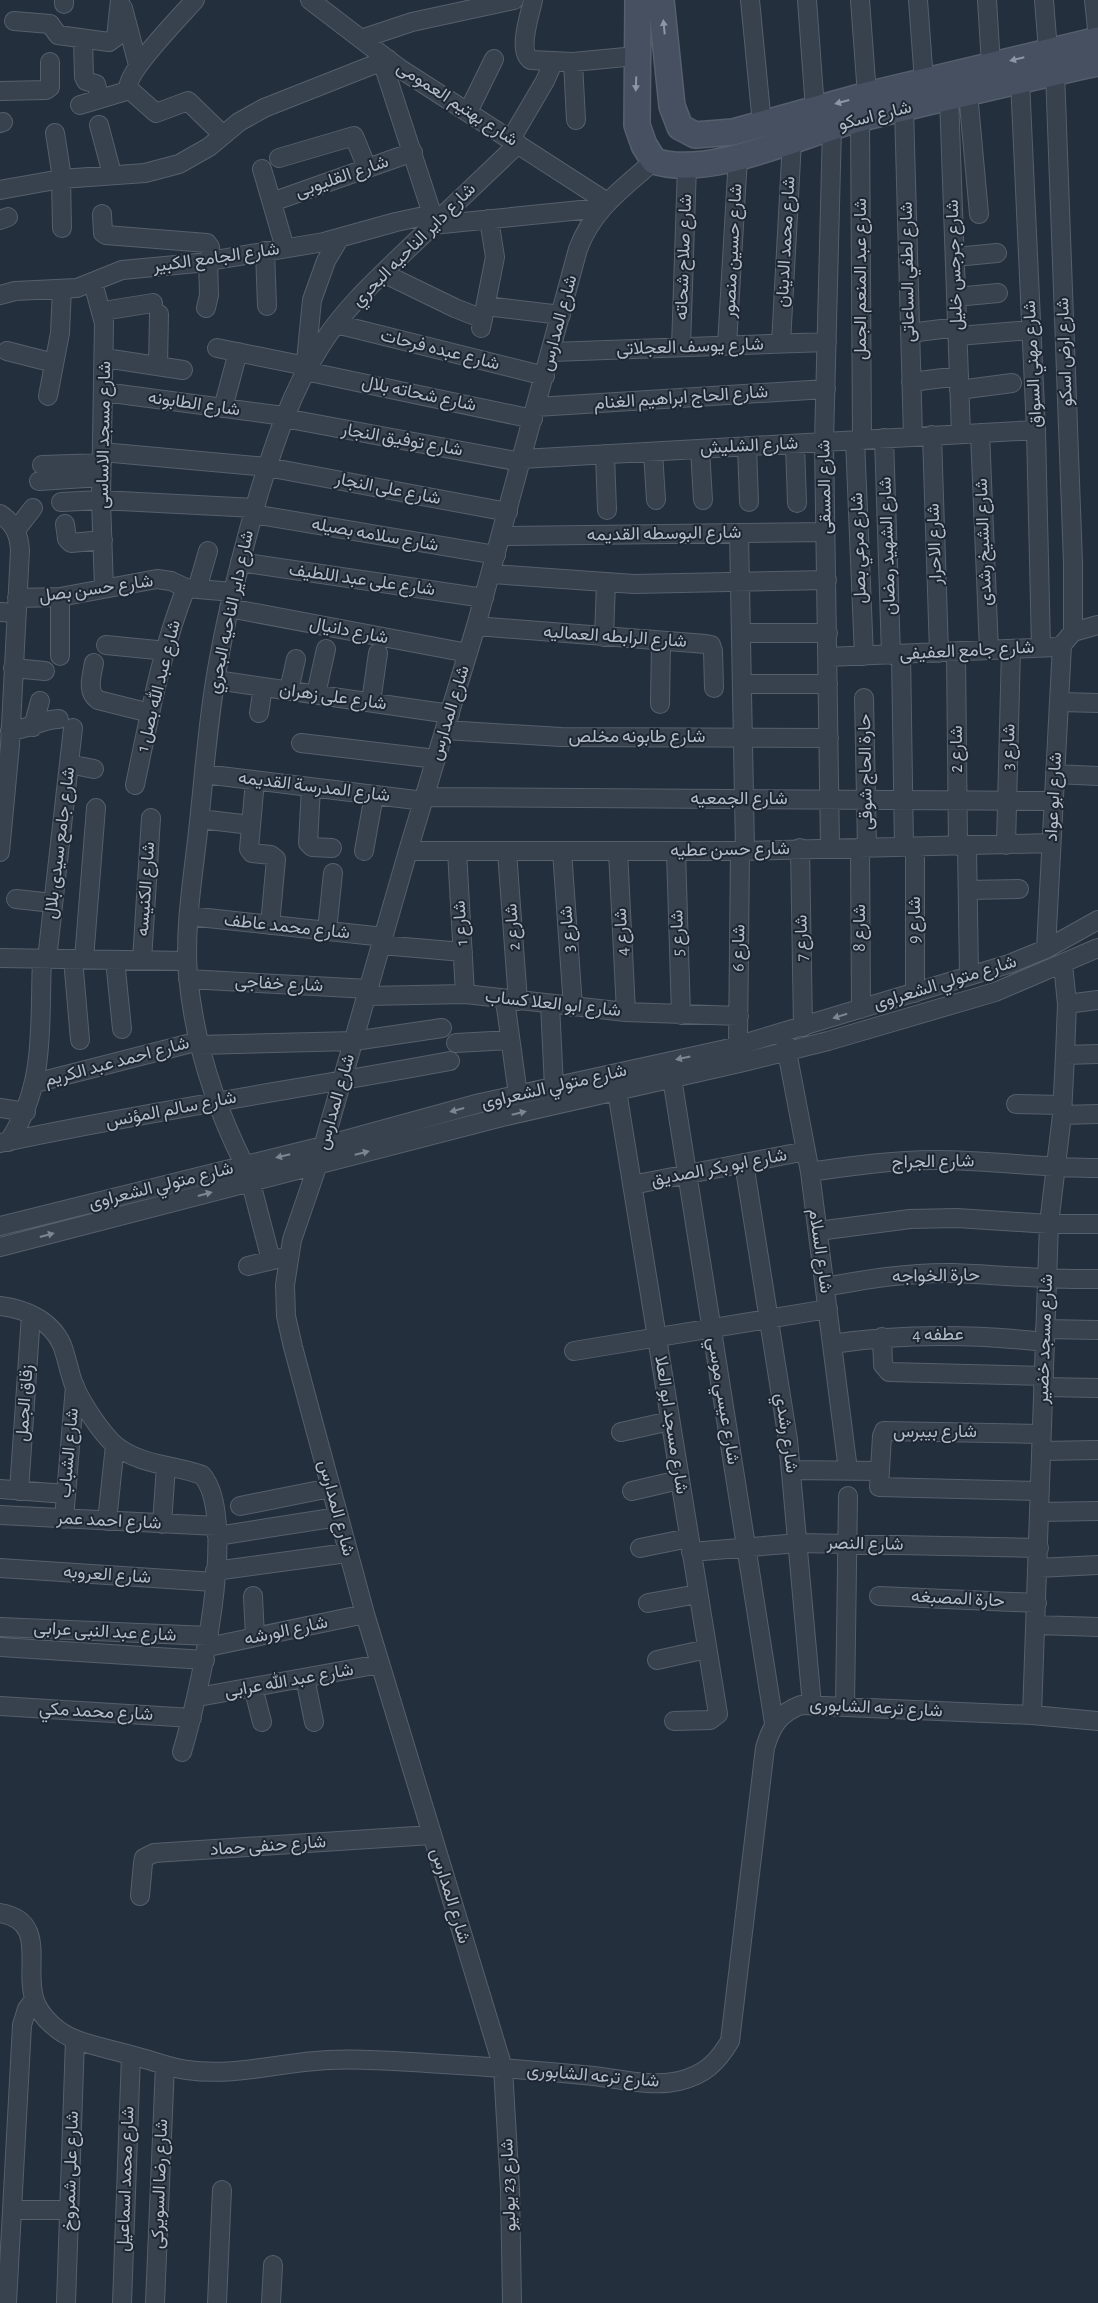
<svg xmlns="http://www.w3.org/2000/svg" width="1098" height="2303" font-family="'Alegreya Sans',Vazirmatn,sans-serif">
<rect width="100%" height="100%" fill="#242f3e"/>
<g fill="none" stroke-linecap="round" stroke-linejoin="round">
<g stroke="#565f6c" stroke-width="20">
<path id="street" d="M310 0 399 68 607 202
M533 0C530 15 517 51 531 60L573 62 636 56
M750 0 762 124
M807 0 815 109
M860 0 867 95
M918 0 924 81
M987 0 991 65
M1044 0 1048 51
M1094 0 1098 38
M64 4V0
M123 8 138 65
M14 21 50 24 58 35 109 42 116 37 120 0
M83 39 84 77 86 81 96 84 100 99
M361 39 412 22 514 0
M382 61 435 223
M573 62 576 120
M1055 72 1073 563V632
M1020 80 1036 430 1041 648
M128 90C125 72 181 16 195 0
M0 91 46 90 50 87V62
M968 93 979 214
M949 97 961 434
M80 105 130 90 156 113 188 101 223 135
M904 108 913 437
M468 112 494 59
M860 118 862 440
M0 123 3 122
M99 125 112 174
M55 133 62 178
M511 139 545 81 553 63
M279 158 354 136 367 168
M262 169 285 248
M61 179 62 228
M0 190 61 179 145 173 179 164 209 147 239 122 264 108 388 59
M272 202 413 152
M102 214 103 233 106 235 207 243 210 247 211 261
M0 220 8 217
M433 225 601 208
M339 239 326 261 312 300 305 371 533 419
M265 251 267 306
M955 257 997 253
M383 273 455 308 483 319
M93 283 104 323 101 500 104 588
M0 295 15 291 77 288 122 270 197 263 324 242 396 222 433 214
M956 297 998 293
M486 306 561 315
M206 308 209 295 208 261
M103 311 153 303
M336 324 545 376
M481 328 495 257 489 219
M910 333 957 327
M958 336 1031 330
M781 343 792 141
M727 345 738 157
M681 347 687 166
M217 348 306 366
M7 351 54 363
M552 352 827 342
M105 358 183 370
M158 366 159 314
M911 382 959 376
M959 390 1012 383
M104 392 284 416
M48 396 60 333 62 289
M536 407 826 389
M223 408 238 352
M284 418 521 462
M980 433 989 650
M932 435 939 653
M884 438 891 655
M855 440 864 656
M795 444 797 503
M747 446 749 502
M700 449 703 500
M102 452 267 467 508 512
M653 452 656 500
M605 454 607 510
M522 459 1036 430
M42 465 102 463
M39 481 101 477
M61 502 101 500 255 508
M0 514C14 523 19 534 20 550L10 745 0 852
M253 514 496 555
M65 524 67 539 71 543 103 540
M16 530 33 508
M739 533 745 850
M501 536 826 532
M240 562 484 598
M492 574 634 584 827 580
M197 589 208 551
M17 598 60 597 157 579 171 581 186 588 233 592
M229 608 468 653
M0 612 16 613
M476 626 706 644 711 645 713 651 714 688
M742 633H828
M604 637 606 582
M106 645 167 651
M956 652 958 846
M901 654 904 847
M60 656V597
M828 657 1055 647 1062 645 1073 632 1098 625
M94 663C92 675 86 692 98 700L150 713
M13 668 45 671
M216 680 450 714
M743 684H828
M289 690 296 659
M316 694 326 649
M864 698 867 847
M371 702 378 653
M1060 702 1098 703
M660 704 661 641
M259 713 263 687
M33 727 40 701
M445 730 561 737 829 738
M10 731C29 729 42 719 59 719
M301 743 436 759
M69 764 94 769
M204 774 424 801
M1055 774 1098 776
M255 780 249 849 252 853 271 855 276 859 270 925
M135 785C149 719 161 650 186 588
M311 787 308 843 312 847 332 848
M425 797 1053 801
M200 819 251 825
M1006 845 1011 649
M967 846 969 976
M860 847 861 1009
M800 848 803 1027
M830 848 824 442 832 127
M364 851 374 795
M408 851H740L1051 843
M457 851 465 994
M562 851 573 1007
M618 851 626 1012
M676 851 681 1015
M507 852 518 1001
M968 890 1019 889
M16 899 53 903
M189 916 384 937
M327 931 333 873
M381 945 463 952
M1046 949 1062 645
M0 958 187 961
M47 959 73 728
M73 959 80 1040
M84 959 96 808
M115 960 122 1029
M142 960 151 818
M188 979 369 989
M915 993V847
M367 996 465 994 626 1012 739 1016
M505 1000 518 1095
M550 1004 554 1087
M1067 1004 1098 1000
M785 1041 810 1172 848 1470
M456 1043 510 1040
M199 1045 354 1041 442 1028
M738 1045 740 851
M1065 1055 1098 1054
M672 1078 774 1723
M35 1083 199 1041
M617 1091 718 1714 710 1720 674 1721
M1016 1104 1062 1105
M0 1108 26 1112
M1062 1115 1098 1114
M8 1142C47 1085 39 1024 42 959
M0 1143C149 1111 300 1089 450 1061
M744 1163 788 1440 812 1705
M244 1164C215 1106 194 1041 188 975 184 925 194 872 199 822 205 766 209 709 220 653 230 599 244 546 259 493 275 442 291 392 320 347 344 308 379 277 411 246 447 212 482 178 518 144
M810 1172C851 1166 893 1160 935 1160 989 1160 1043 1168 1098 1168
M251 1183 271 1260
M632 1185 806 1151
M0 1226 323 1146 480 1103 726 1049 1009 964 1046 949 1098 920
M818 1231 910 1219 957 1218 1049 1224H1098
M0 1247 502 1117 744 1062 828 1041 995 992 1098 948
M248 1266 281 1258
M825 1287C868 1279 910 1272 954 1273 1002 1275 1049 1280 1098 1279
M0 1306C25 1309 51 1320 62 1345 67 1358 69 1372 74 1385 81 1402 101 1433 115 1445 139 1465 174 1465 202 1475 240 1518 198 1699 182 1752
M1045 1329 1098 1330
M882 1337 883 1365 889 1372 1044 1376
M832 1344C904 1333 973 1334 1045 1342
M574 1351 828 1309
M1043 1387 1098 1388
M621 1432 670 1421
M1041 1451 1098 1450
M791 1470 880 1471
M0 1489 66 1494
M19 1491 31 1315
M632 1491 679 1480
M1040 1491 879 1487 882 1436 884 1431 1041 1434
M240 1506 330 1488
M1039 1512 1098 1511
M0 1515 217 1526
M64 1519 75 1386
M107 1521 115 1445
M162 1524 166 1466
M217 1536 338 1517
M640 1548 689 1538
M691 1552 799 1543 1039 1548
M0 1568 214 1582
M1038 1568 1098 1565
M215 1571 347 1553
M253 1596 255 1637
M879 1596 1037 1603
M648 1603 698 1594
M1037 1625 1098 1627
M0 1627 209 1636
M0 1647 205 1660
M208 1647 365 1614
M657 1660 707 1649
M305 1678 314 1722
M253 1687 262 1722
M198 1697 380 1664
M0 1706 192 1718
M845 1707 848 1496
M1032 1715 1049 1224 1062 1115 1065 1055 1067 1004 1063 964
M140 1896 143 1863 144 1858 154 1853 431 1835
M0 1913C49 1921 23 1968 35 2001 41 2018 60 2034 77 2040 96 2047 118 2051 138 2057 154 2061 170 2068 187 2070 235 2077 281 2062 329 2060 362 2058 395 2061 427 2063 479 2066 531 2070 583 2075 614 2077 649 2088 679 2081 704 2075 717 2063 730 2041L765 1748C771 1727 779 1713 801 1705L1032 1715 1098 1721
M12 2210H69
M7 2303 22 2025 27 2009 34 2000
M66 2303 75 2039
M122 2303 131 2055
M155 2303 165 2065
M217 2303 222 2190
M271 2303 273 2265
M512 2303 510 2189 503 2068 365 1614 293 1347 286 1316 285 1285 292 1240 318 1164 408 851 476 626 578 249C593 209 623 188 654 161"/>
</g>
<g stroke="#565f6c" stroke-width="28">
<path id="secondary" d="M638 0 637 125 644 145 654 161C711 180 805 132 862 118 941 99 1019 80 1098 63
M661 0 672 106 680 127 695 135 733 132 867 95 1098 40"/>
</g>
<use href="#street" stroke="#38414e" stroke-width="18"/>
<use href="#secondary" stroke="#465061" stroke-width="25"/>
</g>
<defs><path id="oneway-solid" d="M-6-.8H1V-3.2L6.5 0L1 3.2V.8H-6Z" transform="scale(1.25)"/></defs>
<g fill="#8e96a5">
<use href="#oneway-solid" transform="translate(664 27) rotate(-96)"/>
<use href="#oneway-solid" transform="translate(1017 59) rotate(166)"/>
<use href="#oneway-solid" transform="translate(636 84) rotate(92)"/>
<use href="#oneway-solid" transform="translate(842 102) rotate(165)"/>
</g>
<g fill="#7c8592">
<use href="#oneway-solid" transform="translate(840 1016) rotate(163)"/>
<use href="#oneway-solid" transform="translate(683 1058) rotate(168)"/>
<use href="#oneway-solid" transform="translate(457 1110) rotate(165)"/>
<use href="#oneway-solid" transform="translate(519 1113) rotate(-13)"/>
<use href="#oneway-solid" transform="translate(362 1153) rotate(-14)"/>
<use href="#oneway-solid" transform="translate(283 1156) rotate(167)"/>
<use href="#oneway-solid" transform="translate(205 1194) rotate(-15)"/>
<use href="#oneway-solid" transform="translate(47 1235) rotate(-15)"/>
</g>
<g text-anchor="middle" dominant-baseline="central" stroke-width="4" stroke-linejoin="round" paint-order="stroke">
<g font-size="18" fill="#b4bcc9" stroke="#1d2633">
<text transform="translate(457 104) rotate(33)">شارع بهتيم العمومى</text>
<text transform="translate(875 116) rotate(-14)">شارع اسكو</text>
<text transform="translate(342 177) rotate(-19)">شارع القليوبى</text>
<text transform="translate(786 242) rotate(-87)">شارع محمد الدينان</text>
<text transform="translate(414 245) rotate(-45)">شارع داير الناحيه البحري</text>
<text transform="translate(733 251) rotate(-87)">شارع حسين منصور</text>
<text transform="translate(684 257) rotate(-88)">شارع صلاح شحاته</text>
<text transform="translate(216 258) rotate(-8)">شارع الجامع الكبير</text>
<text transform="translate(955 265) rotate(-92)">شارع جرجس خليل</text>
<text transform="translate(908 272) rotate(-91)">شارع لطفي الساعاتى</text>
<text transform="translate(861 279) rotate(-90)">شارع عبد المنعم الجمل</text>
<text transform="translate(559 323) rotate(-75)">شارع المدارس</text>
<text transform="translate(690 347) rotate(-2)">شارع يوسف العجلاتى</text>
<text transform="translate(440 350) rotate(14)">شارع عبده فرحات</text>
<text transform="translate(1065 352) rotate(-92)">شارع ارض اسكو</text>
<text transform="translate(1033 364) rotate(-93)">شارع مهني السواق</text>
<text transform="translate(419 394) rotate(12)">شارع شحاته بلال</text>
<text transform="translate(681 398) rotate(-4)">شارع الحاج ابراهيم الغنام</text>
<text transform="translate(194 404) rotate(8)">شارع الطابونه</text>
<text transform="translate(104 435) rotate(-89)">شارع مسجد الاساسى</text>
<text transform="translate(402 440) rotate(10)">شارع توفيق النجار</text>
<text transform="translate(749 446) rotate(-3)">شارع الشليش</text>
<text transform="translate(825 487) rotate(-91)">شارع المسقى</text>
<text transform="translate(388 489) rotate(11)">شارع على النجار</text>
<text transform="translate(664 534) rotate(-1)">شارع البوسطه القديمه</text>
<text transform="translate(375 535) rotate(10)">شارع سلامه بصيله</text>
<text transform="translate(984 542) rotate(-92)">شارع الشيخ رشدى</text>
<text transform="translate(935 544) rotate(-92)">شارع الاحرار</text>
<text transform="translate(888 546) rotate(-92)">شارع الشهيد رمضان</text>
<text transform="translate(859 548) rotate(-92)">شارع مرعي بصل</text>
<text transform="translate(362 580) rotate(8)">شارع على عبد اللطيف</text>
<text transform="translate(96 589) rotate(-8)">شارع حسن بصل</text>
<text transform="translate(231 612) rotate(-78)">شارع داير الناحيه البحري</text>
<text transform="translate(349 631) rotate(11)">شارع دانيال</text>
<text transform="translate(615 637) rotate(4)">شارع الرابطه العماليه</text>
<text transform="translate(967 651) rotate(-3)">شارع جامع العفيفى</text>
<text transform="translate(159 686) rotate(-76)">شارع عبد الله بصل 1</text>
<text transform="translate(333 697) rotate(8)">شارع على زهران</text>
<text transform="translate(450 713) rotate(-73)">شارع المدارس</text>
<text x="637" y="737">شارع طابونه مخلص</text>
<text transform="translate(1009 747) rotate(-89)">شارع 3</text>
<text transform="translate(957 749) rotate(-90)">شارع 2</text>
<text transform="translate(866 772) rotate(-91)">حارة الحاج شوقى</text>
<text transform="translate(314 787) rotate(7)">شارع المدرسة القديمه</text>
<text transform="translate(1054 797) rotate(-87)">شارع ابو عواد</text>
<text x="739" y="799">شارع الجمعيه</text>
<text transform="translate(60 843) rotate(-83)">شارع جامع سيدى بلال</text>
<text transform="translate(730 850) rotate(-1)">شارع حسن عطيه</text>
<text transform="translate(146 889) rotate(-86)">شارع الكنيسه</text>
<text transform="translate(915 920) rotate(-90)">شارع 9</text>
<text transform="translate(461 923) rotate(-94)">شارع 1</text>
<text transform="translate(287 927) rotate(6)">شارع محمد عاطف</text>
<text transform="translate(513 927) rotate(-94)">شارع 2</text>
<text transform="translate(860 928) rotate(-90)">شارع 8</text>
<text transform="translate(568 929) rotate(-94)">شارع 3</text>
<text transform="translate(622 932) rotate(-93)">شارع 4</text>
<text transform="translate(678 933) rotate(-92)">شارع 5</text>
<text transform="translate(802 938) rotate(-91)">شارع 7</text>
<text transform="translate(739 948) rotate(-89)">شارع 6</text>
<text transform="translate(945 983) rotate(-17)">شارع متولي الشعراوى</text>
<text transform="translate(279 984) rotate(3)">شارع خفاجى</text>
<text transform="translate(553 1004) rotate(6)">شارع ابو العلا كساب</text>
<text transform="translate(117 1062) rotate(-15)">شارع احمد عبد الكريم</text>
<text transform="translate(554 1087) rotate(-13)">شارع متولي الشعراوى</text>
<text transform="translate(336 1102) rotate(-74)">شارع المدارس</text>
<text transform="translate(171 1110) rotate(-11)">شارع سالم المؤنس</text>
<text transform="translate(933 1162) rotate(-1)">شارع الجراج</text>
<text transform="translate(719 1168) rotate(-11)">شارع ابو بكر الصديق</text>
<text transform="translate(161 1186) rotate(-14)">شارع متولي الشعراوى</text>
<text transform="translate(820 1251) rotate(82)">شارع السلام</text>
<text transform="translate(936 1276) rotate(-1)">حارة الخواجه</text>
<text transform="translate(938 1335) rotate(-1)">عطفه 4</text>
<text transform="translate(1045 1339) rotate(-88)">شارع مسجد خضير</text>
<text transform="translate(723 1401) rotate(81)">شارع عيسي موسي</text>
<text transform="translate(25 1403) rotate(-86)">زقاق الجمل</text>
<text transform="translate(671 1425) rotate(81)">شارع مسجد ابو العلا</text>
<text x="935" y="1432">شارع بيبرس</text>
<text transform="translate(786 1433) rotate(82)">شارع رشدي</text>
<text transform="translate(69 1453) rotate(-85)">شارع الشباب</text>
<text transform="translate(336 1508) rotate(75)">شارع المدارس</text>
<text transform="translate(109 1521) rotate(3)">شارع احمد عمر</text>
<text transform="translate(865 1544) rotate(1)">شارع النصر</text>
<text transform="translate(107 1575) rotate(4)">شارع العروبه</text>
<text transform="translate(958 1599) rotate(3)">حارة المصبغه</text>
<text transform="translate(286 1631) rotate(-12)">شارع الورشه</text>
<text transform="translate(105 1632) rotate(3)">شارع عبد النبى عرابى</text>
<text transform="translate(289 1681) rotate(-10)">شارع عبد الله عرابى</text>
<text transform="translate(876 1708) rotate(3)">شارع ترعه الشابورى</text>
<text transform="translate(96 1712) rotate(3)">شارع محمد مكي</text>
<text transform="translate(268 1846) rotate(-4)">شارع حنفى حماد</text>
<text transform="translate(450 1896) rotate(73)">شارع المدارس</text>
<text transform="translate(593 2076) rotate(5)">شارع ترعه الشابورى</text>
<text transform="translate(71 2171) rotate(-88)">شارع على شمروخ</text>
<text transform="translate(126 2179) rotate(-88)">شارع محمد اسماعيل</text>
<text transform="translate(160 2184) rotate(-88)">شارع رضا السويركى</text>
<text transform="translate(509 2185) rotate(-92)">شارع 23 يوليو</text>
</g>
</g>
</svg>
